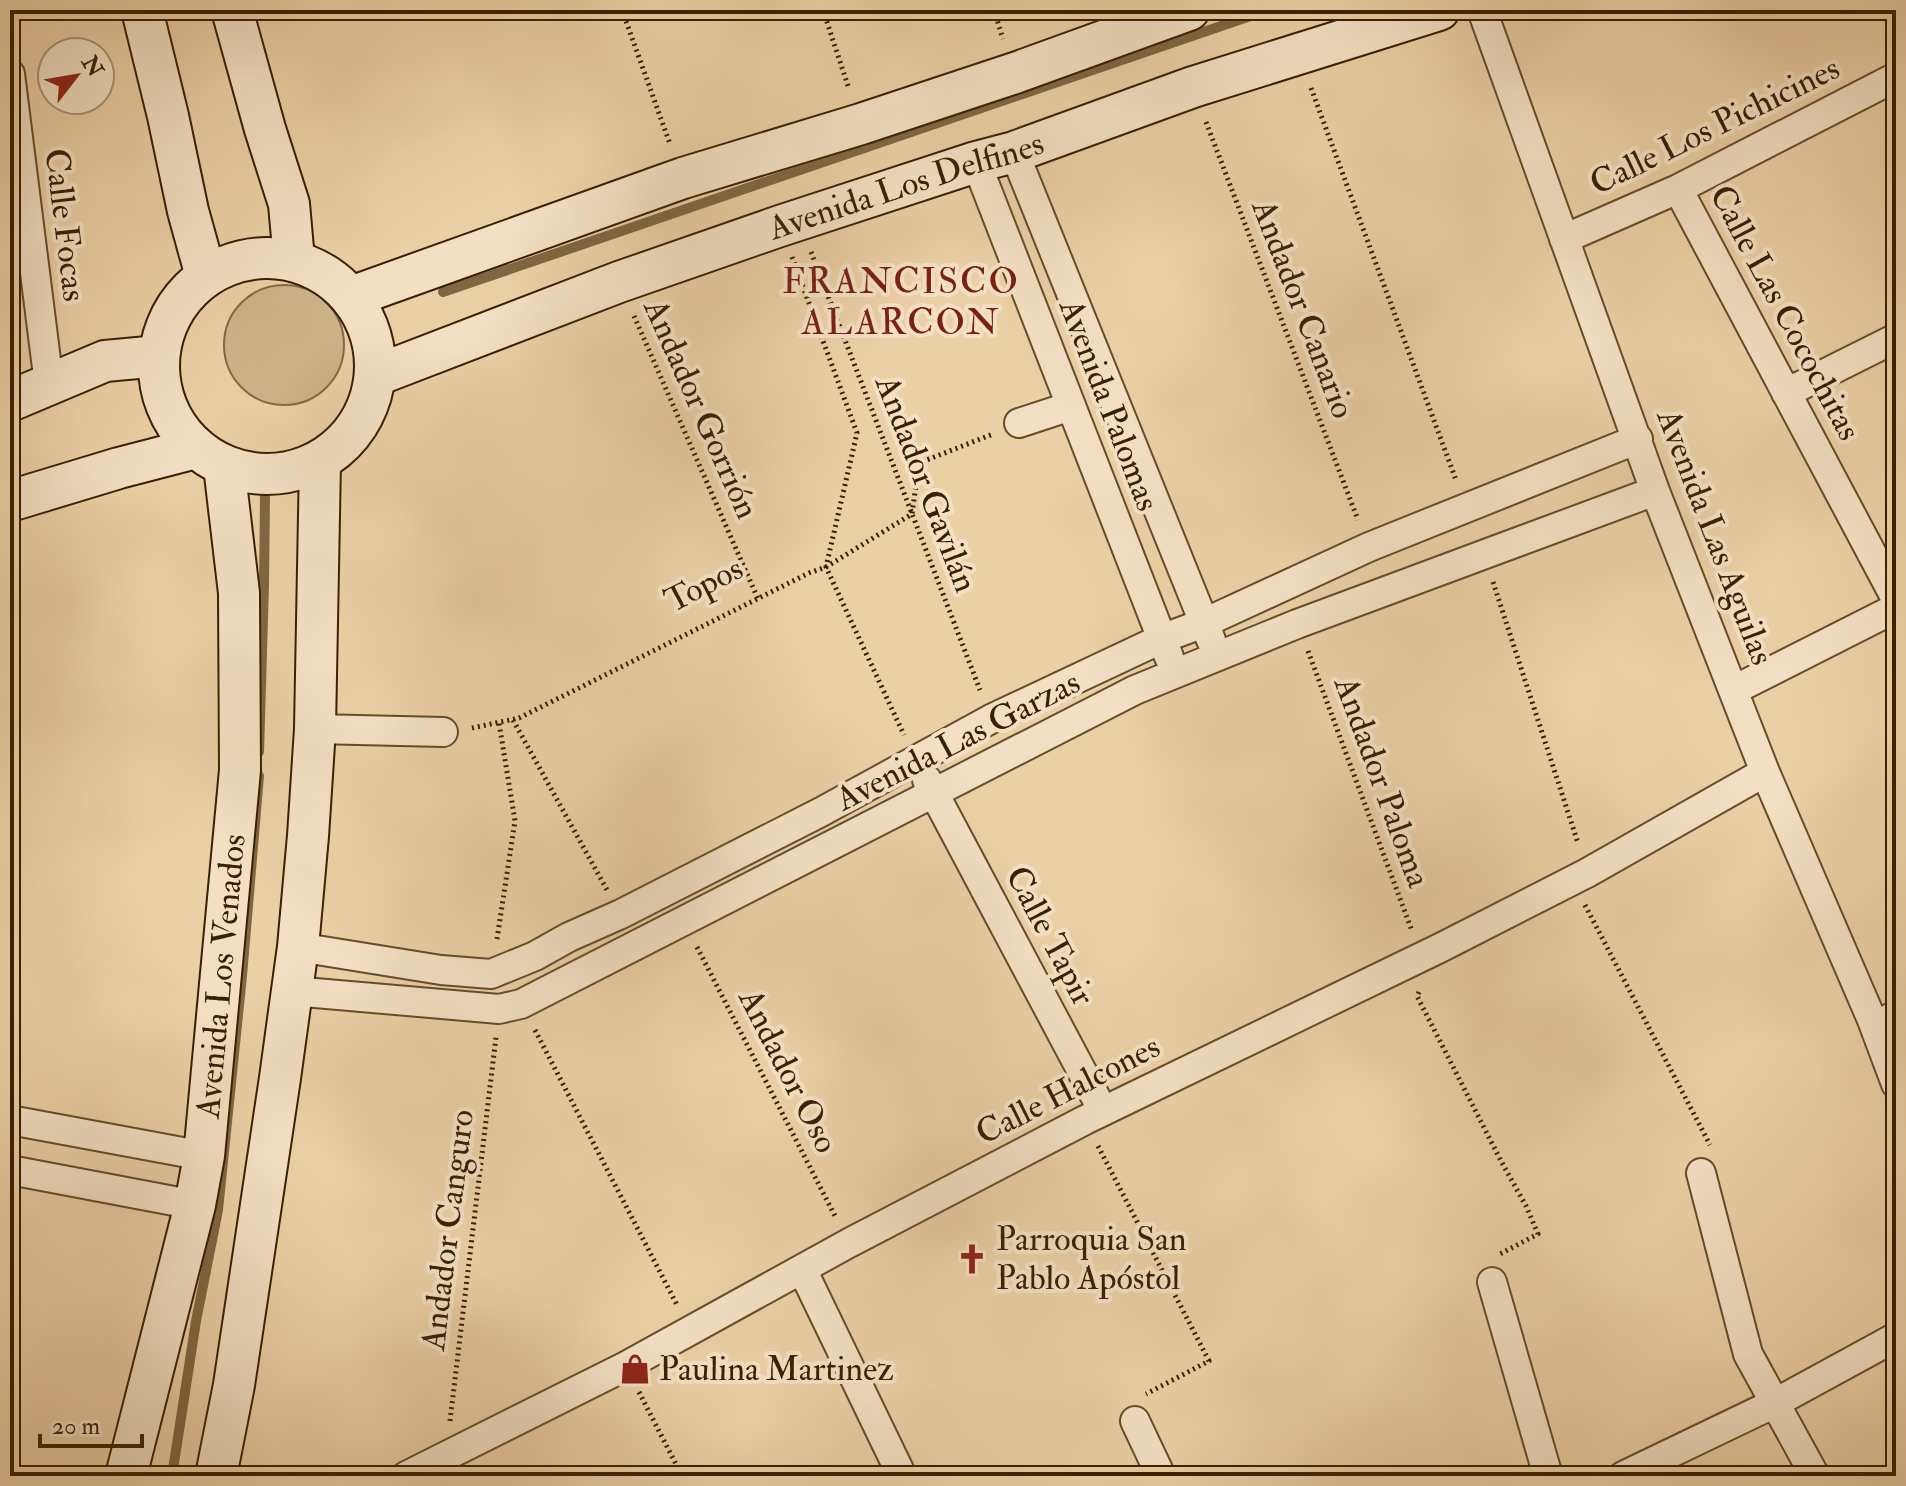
<svg xmlns="http://www.w3.org/2000/svg" width="1906" height="1486" font-family="'IM FELL Double Pica',serif">
<rect width="100%" height="100%" fill="#ecd0a5"/>
<filter id="stains"><feTurbulence type="fractalNoise" baseFrequency=".0025" numOctaves="4"/><feColorMatrix values="0 0 0 0 .2 0 0 0 0 .09 0 0 0 0 .02 0 0 0 .5 -.17"/></filter>
<radialGradient id="worn" r=".72"><stop offset=".6" stop-color="#630" stop-opacity="0"/><stop offset="1" stop-color="#630" stop-opacity=".3"/></radialGradient>
<path fill="#ceb289" stroke="#846945" stroke-width="2" d="M224 345a60 60 0 1 1 120 0a60 60 0 1 1-120 0Z"/>
<g fill="none" stroke-linecap="round" stroke-linejoin="round">
<path stroke="#806642" stroke-width="10" d="M443 292 1268 10
M259 752 264 585 265 497
M172 1476 196 1321 218 1210 242 976 259 776"/>
<g stroke="#664c2a" stroke-width="18">
<path id="lane" d="M1872 1020 1896 1007"/>
</g>
<g stroke="#664c2a" stroke-width="32">
<path id="street" d="M1482 10 1655 491 1765 772 1872 1020 1896 1084
M10 74 49 384
M1014 152 1211 640
M976 162 1169 657
M1678 189 1896 599
M1564 239 1678 189 1896 77
M1786 393 1896 338
M1019 423 1071 406
M1734 690 1896 608
M315 729 443 732
M927 780 1103 1111
M298 947 441 970 491 974 535 956 569 937 621 914 821 812 991 719 1161 639 1204 623 1369 547 1638 439
M292 991 499 1009 521 1004 1135 690 1297 624 1655 491
M10 1120 204 1156
M10 1170 195 1205
M1701 1173 1748 1354 1815 1476
M802 1269 902 1476
M1492 1282 1548 1476
M1135 1421 1161 1476
M406 1476 626 1366 849 1243 1085 1120 1442 947 1587 873 1765 772
M1623 1476 1775 1403 1896 1337"/>
</g>
<g stroke="#3a2001" stroke-width="44">
<g id="secondary">
<path d="M142 10 168 116 188 211 206 276"/>
<path d="M232 10 265 129 289 204 294 260"/>
<circle cx="267" cy="366" r="108"/>
<path d="M351 297 683 178 861 124 1015 73 1189 10"/>
<path id="s1" d="M377 375 619 282 780 226 976 162 1014 152 1193 87 1439 10"/>
<path d="M10 401 105 361 159 356"/>
<path d="M10 501 119 468 196 448"/>
<path id="s2" d="M126 1476 195 1205 204 1156 240 770 239 593 224 466"/>
<path d="M216 1476 234 1385 280 1078 298 947 308 836 315 729 320 462"/>
</g>
</g>
<path stroke="#3a2001" stroke-width="5" stroke-dasharray="2 4" stroke-linecap="butt" d="M622 10 670 144
M823 10 849 89
M994 10 1003 39
M1311 88 1456 480
M1206 122 1358 520
M811 252 980 690
M792 257 857 433 826 567 904 735
M634 316 758 599
M1493 582 1578 843
M1308 651 1412 931
M513 720 607 890
M472 728 519 718 809 573 826 567 912 514 919 463 993 434
M1585 905 1710 1145
M497 939 515 821 499 723
M697 947 835 1216
M1419 992 1417 996 1501 1161 1526 1206 1538 1234 1500 1254
M535 1030 677 1305
M1098 1146 1209 1361 1146 1394
M639 1392 682 1476
M450 1421 496 1037"/>
<use href="#lane" stroke="#f3e0c4" stroke-width="14"/>
<use href="#street" stroke="#f3e0c4" stroke-width="28"/>
<use href="#secondary" stroke="#f3e0c4" stroke-width="40"/>
</g>
<defs>
<g id="church-bare" transform="scale(2.4)"><path d="M-1.2-6h2.4v3.5h3.3v2.4h-3.3V6h-2.4V-.1h-3.3v-2.4h3.3Z" fill="#8f2418" stroke="#f3e0c4" stroke-width="2.5" paint-order="stroke"/></g>
<g id="shop-bare" transform="scale(2.4)"><path d="M-5-2.5h2.3a2.7 3.5 0 0 1 5.4 0H5L5.5 6h-11ZM-1.5-2.5h3a1.5 2.3 0 0 0-3 0Z" fill="#8f2418" stroke="#f3e0c4" stroke-width="2.5" paint-order="stroke"/></g>
</defs>
<g fill-rule="evenodd">
<use href="#church-bare" x="972" y="1259"/>
<use href="#shop-bare" x="635" y="1369"/>
</g>
<g text-anchor="middle" dominant-baseline="central" stroke-width="8" stroke-linejoin="round" paint-order="stroke">
<g font-size="34" fill="#3a2001" stroke="#f3e0c4">
<text transform="translate(1715 126) rotate(-26)">Calle Los Pichicines</text>
<text stroke="none"><textPath href="#s1" startOffset="562">Avenida Los Delfines</textPath></text>
<text transform="translate(65 225) rotate(83)">Calle Focas</text>
<text transform="translate(1303 309) rotate(69)">Andador Canario</text>
<text transform="translate(1785 313) rotate(62)">Calle Las Cocochitas</text>
<text transform="translate(1109 405) rotate(69)">Avenida Palomas</text>
<text transform="translate(701 409) rotate(66)">Andador Gorrión</text>
<text transform="translate(926 484) rotate(69)">Andador Gavilán</text>
<text transform="translate(1715 537) rotate(69)">Avenida Las Aguilas</text>
<text transform="translate(704 585) rotate(-27)">Topos</text>
<text transform="translate(958 741) rotate(-27)">Avenida Las Garzas</text>
<text transform="translate(1382 782) rotate(70)">Andador Paloma</text>
<text transform="translate(1050 936) rotate(62)">Calle Tapir</text>
<text stroke="none"><textPath href="#s2" startOffset="510">Avenida Los Venados</textPath></text>
<text transform="translate(788 1071) rotate(63)">Andador Oso</text>
<text transform="translate(1068 1090) rotate(-27)">Calle Halcones</text>
<text transform="translate(448 1230) rotate(-83)">Andador Canguro</text>
</g>
<g font-size="34" fill="#3a2001" stroke="#f3e0c4" text-anchor="start">
<text x="996" y="1239">Parroquia San<tspan x="996" dy="39">Pablo Apóstol</tspan></text>
<text x="659" y="1369">Paulina Martinez</text>
</g>
<g font-size="36" letter-spacing="2" fill="#7a1f14" stroke="#f3e0c4">
<text x="901" y="281">FRANCISCO<tspan x="901" dy="41">ALARCON</tspan></text>
</g>
</g>
<rect width="1906" height="1486" fill="none" stroke="#ecd0a5" stroke-width="40"/>
<rect x="12" y="12" width="1882" height="1462" fill="none" stroke="#3a2001" stroke-width="4"/>
<rect x="20" y="20" width="1866" height="1446" fill="none" stroke="#3a2001" stroke-width="2"/>
<g transform="translate(76 76) rotate(59)"><circle r="38" fill="#f3e0c4" stroke="#a99376" stroke-width="2"/>
<path d="M0-6L14 30L0 20L-14 30Z" fill="#8f2418"/>
<text y="-12" font-size="22" font-weight="bold" text-anchor="middle" fill="#3a2001">N</text>
</g>
<path d="M40 1434v12h102v-12" fill="none" stroke="#3a2001" stroke-width="4"/>
<text x="52" y="1434" font-size="24" fill="#3a2001" stroke="#f3e0c4" stroke-width="6" paint-order="stroke">20 m</text>
<rect width="100%" height="100%" filter="url(#stains)"/>
<rect width="100%" height="100%" fill="url(#worn)"/>
</svg>
